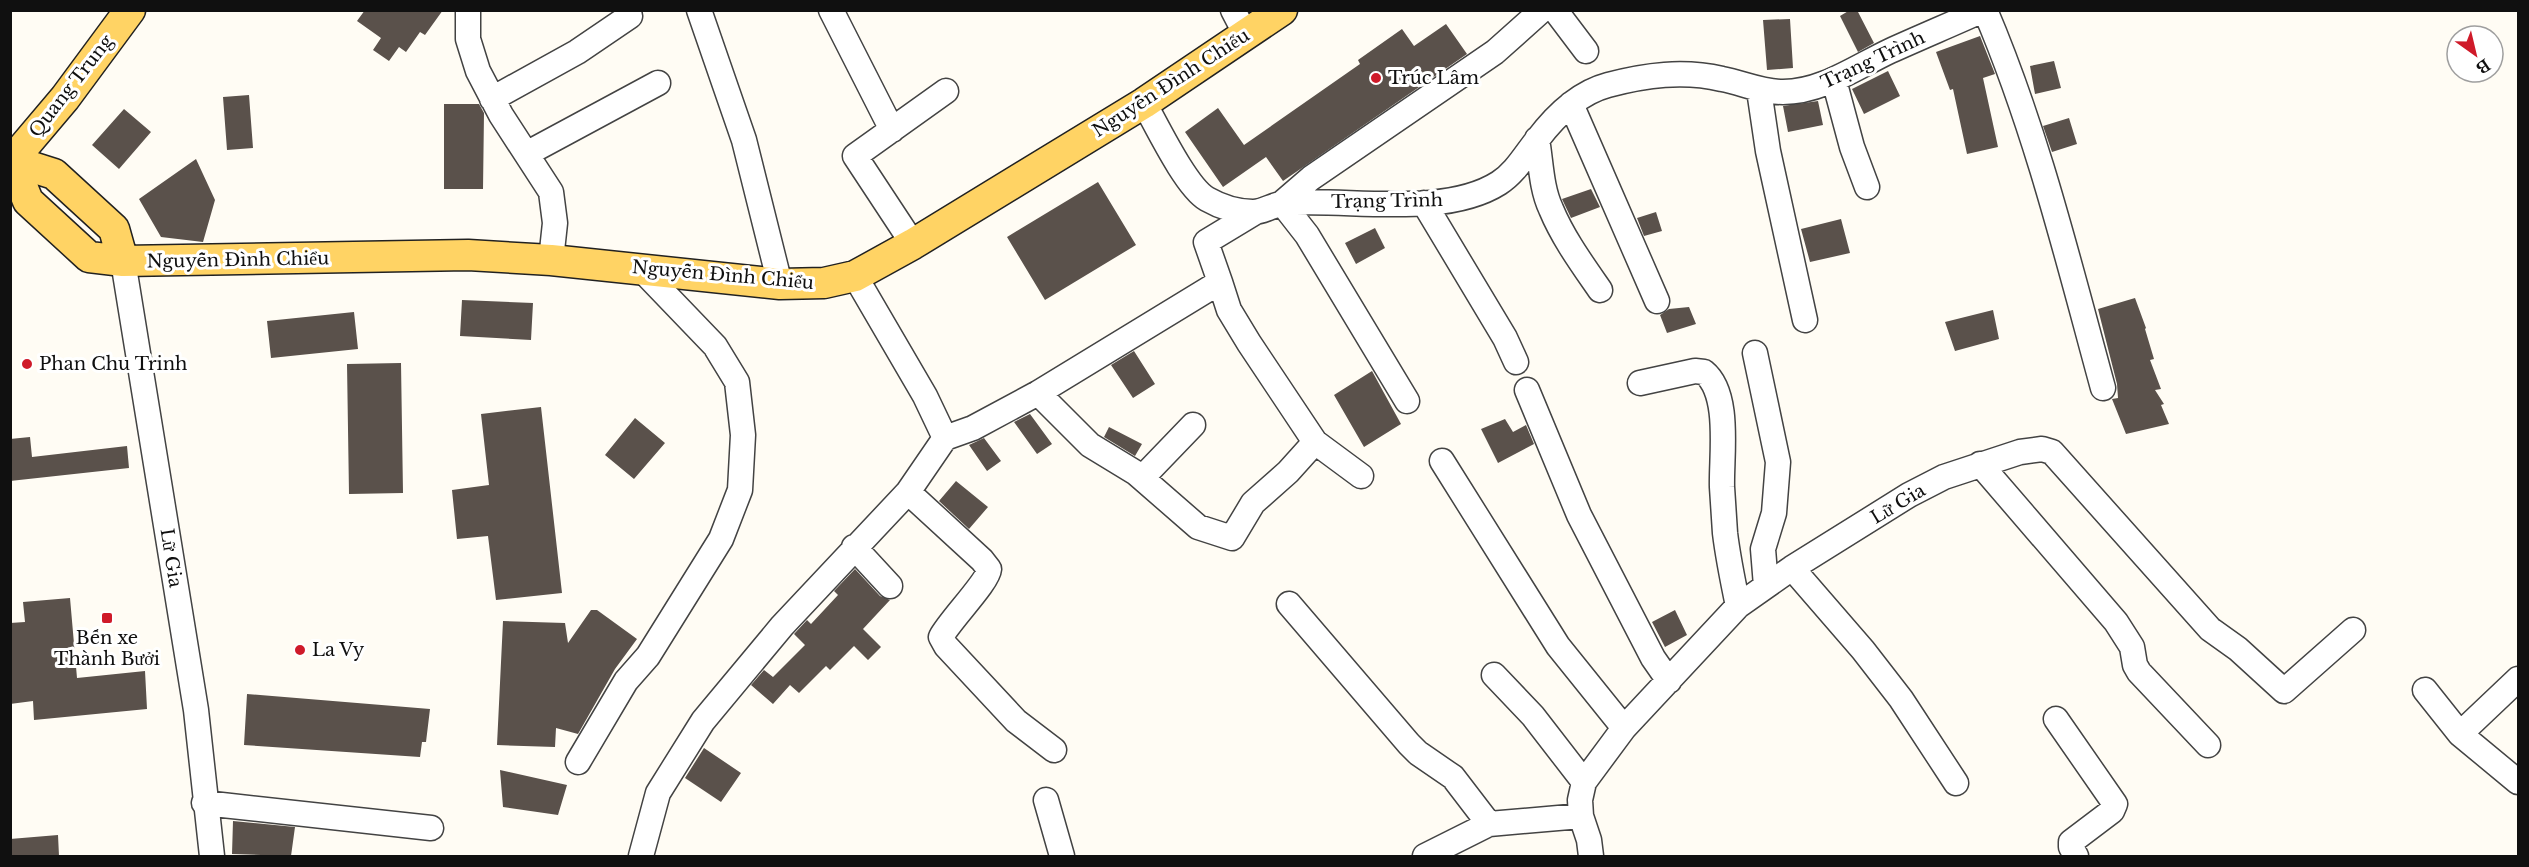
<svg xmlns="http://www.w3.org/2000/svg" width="2529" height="867" font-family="'Libre Baskerville',serif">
<rect width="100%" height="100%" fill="#fffcf4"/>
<path fill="#5a514b" d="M365 10H443L425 35 420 32 406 52 399 47 389 61 373 50 381 38 357 21Z
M1850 10H1857L1874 43 1858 52 1840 16Z
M1790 19 1793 68 1767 70 1763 20Z
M1446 24 1467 54 1283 181 1266 157 1223 187 1185 132 1218 108 1244 145 1360 64 1358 60 1402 29 1414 46Z
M1980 36 1995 74 1983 78 1998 147 1967 154 1953 89 1950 90 1936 52Z
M2054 61 2061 88 2035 94 2030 66Z
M1888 71 1900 96 1864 114 1852 89Z
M249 95 253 148 227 150 223 97Z
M1818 101 1823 125 1788 132 1783 106Z
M444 104H479L484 113 483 189H444Z
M124 109 151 132 119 169 92 145Z
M2069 118 2077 144 2052 152 2043 126Z
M196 159 215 200 203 242 161 237 139 199Z
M1098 182 1136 245 1045 300 1007 237Z
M1591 189 1600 207 1571 218 1562 199Z
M1656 212 1662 231 1644 236 1637 218Z
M1841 219 1850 253 1810 262 1801 229Z
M1375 228 1385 248 1356 264 1345 243Z
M2135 298 2146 328 2145 329 2154 359 2150 360 2161 389 2155 390 2164 404 2161 405 2169 424 2126 434 2112 399 2118 398 2117 384 2098 309Z
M462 300 533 303 531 340 460 336Z
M1689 307 1696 324 1667 333 1660 315 1669 309Z
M1993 310 1999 339 1955 351 1945 322Z
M354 312 358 349 271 358 267 321Z
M1134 351 1155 384 1133 398 1111 365Z
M401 363 403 493 349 494 347 364Z
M1372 371 1401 424 1364 447 1334 395Z
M541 407 562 593 496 600 488 536 457 539 452 490 489 485 481 414Z
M1030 414 1052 444 1037 454 1014 422Z
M635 418 665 443 634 479 605 455Z
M1505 419 1513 432 1526 425 1534 444 1498 463 1481 429Z
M1109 427 1142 444 1135 456 1104 437Z
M30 437 32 457 127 446 129 468 10 481V439Z
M984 438 1001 461 987 471 969 445Z
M956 481 988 507 969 529 939 501Z
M855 569 880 596 890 600 863 629 881 647 868 660 854 646 830 670 826 666 799 693 790 685 773 704 751 685 764 670 773 677 805 645 794 634 807 620 811 624 838 595 834 591Z
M70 598 77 678 145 671 147 709 34 720 33 701 10 704V623L25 622 23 602Z
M591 610H597L637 639 615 669 578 734 556 728 555 747 497 745 503 621 565 623 568 643Z
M1675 610 1687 635 1665 647 1652 622Z
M247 694 430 709 426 742H422L420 757 244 745Z
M704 748 741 773 721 802 685 778Z
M500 770 567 785 558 815 503 807Z
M233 821 295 827 291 856 232 854Z
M58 835 59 856H10V839Z"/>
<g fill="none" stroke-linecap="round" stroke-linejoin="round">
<g stroke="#434343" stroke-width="27">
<path id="minor" d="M468 10V39L478 71 501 115 551 192 555 223 551 260
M699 10 744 140 780 284
M831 10 892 130
M1233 10 1246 35
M1555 10 1586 51
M1985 10C2037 132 2068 260 2103 388
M1834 80 1852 147 1867 187
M1759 90 1768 151 1805 320
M492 99 577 52 630 16
M1144 103C1157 126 1186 187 1207 199 1221 207 1237 212 1253 212 1264 212 1274 204 1285 203 1348 198 1444 218 1499 183 1515 173 1525 155 1537 140 1555 116 1578 93 1608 85 1646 75 1683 70 1722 79 1743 83 1761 92 1783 92 1822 92 1856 67 1890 51 1921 37 1952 24 1983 10
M1571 104 1657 301
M1537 139C1541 162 1541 188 1551 209 1563 238 1582 264 1600 290
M528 153 658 83
M1424 203 1505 338 1516 362
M913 244 855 156 946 91
M123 261 196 710 212 856
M1220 282 1229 310 1249 343 1315 442 1361 476
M1755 353 1778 462 1774 513 1763 549 1766 586
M1640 383 1695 371 1704 372C1731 394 1721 456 1722 487 1723 502 1724 518 1725 533 1728 558 1733 582 1738 606
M1527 390 1579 515 1653 658 1669 681
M1038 393 1090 445 1136 473 1198 527 1232 538 1253 503 1288 472 1315 442
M1407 401 1307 235 1282 203 1311 178 1495 52 1542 10
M945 438 973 428 1038 393 1220 282 1206 242 1254 213
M1442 461 1558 646 1624 728
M1980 464 2116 622 2132 647 2135 665 2139 672 2208 745
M1142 478 1193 425
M908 492 982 560 989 569C988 582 950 620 941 637L946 646 1016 721 1054 750
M854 547 890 586
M1792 568 1863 650 1901 699 1956 783
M1289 604 1409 744 1418 753 1453 777 1489 824
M1494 675 1533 716 1584 782
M2518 679 2460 734 2518 782
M2425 690 2460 734
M2056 719 2115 804 2112 811 2071 842V847L2076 856
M578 762 626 681 648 656 721 539 740 490 743 435 737 382 715 346 641 269
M1046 800 1062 856
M204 803 431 828
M641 856 658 793 703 721 782 626 908 492 945 438 925 396 855 276
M1425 856 1489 824 1581 816
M1591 856 1589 840 1581 816 1580 800 1584 782 1624 728 1738 606 1792 568 1909 495 1944 477 2020 452 2042 449 2052 452 2210 629 2238 649 2284 691 2353 630"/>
</g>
<g stroke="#212121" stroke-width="33">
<path id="major" d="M10 160 54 174 114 229 123 261
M12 161 28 201 89 257 123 261 468 255 551 260 780 284 824 283 855 276 913 244 1144 103 1282 10
M10 163 65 98 130 10"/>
</g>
<use href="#minor" stroke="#fff" stroke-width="24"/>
<use href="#major" stroke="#ffd364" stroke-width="30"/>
</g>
<g fill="#cf1a29" stroke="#fff" stroke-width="2">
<circle cx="1376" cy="78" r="6"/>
<circle cx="27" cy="364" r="6"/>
<rect x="101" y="612" width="12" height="12" rx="3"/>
<circle cx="300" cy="650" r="6"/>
</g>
<g text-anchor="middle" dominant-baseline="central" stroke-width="6" stroke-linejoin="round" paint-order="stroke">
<g font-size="18" fill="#101010" stroke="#fff">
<text transform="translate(1873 60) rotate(-25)">Trạng Trình</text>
<text transform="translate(1171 83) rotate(-33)">Nguyễn Đình Chiểu</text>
<text transform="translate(71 86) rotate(-52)">Quang Trung</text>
<text transform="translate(1387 201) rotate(-1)">Trạng Trình</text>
<text transform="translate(238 260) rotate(-1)">Nguyễn Đình Chiểu</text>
<text transform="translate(723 275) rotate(5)">Nguyễn Đình Chiểu</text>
<text transform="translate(1898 504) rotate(-31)">Lữ Gia</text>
<text transform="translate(171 558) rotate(81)">Lữ Gia</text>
</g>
<g font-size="18" fill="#101010" stroke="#fff" text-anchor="start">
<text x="1388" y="78">Trúc Lâm</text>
<text x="39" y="364">Phan Chu Trinh</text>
<text x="107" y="638" text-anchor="middle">Bến xe<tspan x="107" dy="21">Thành Bưởi</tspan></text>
<text x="312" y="650">La Vy</text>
</g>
</g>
<rect width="2529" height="867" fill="none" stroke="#101010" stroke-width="24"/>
<g transform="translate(2475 54) rotate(146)"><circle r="28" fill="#ffffff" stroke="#9f9f9f" stroke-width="1.5"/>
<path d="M0-4.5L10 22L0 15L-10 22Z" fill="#cf1a29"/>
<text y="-9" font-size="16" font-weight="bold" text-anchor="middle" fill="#101010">B</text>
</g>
</svg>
